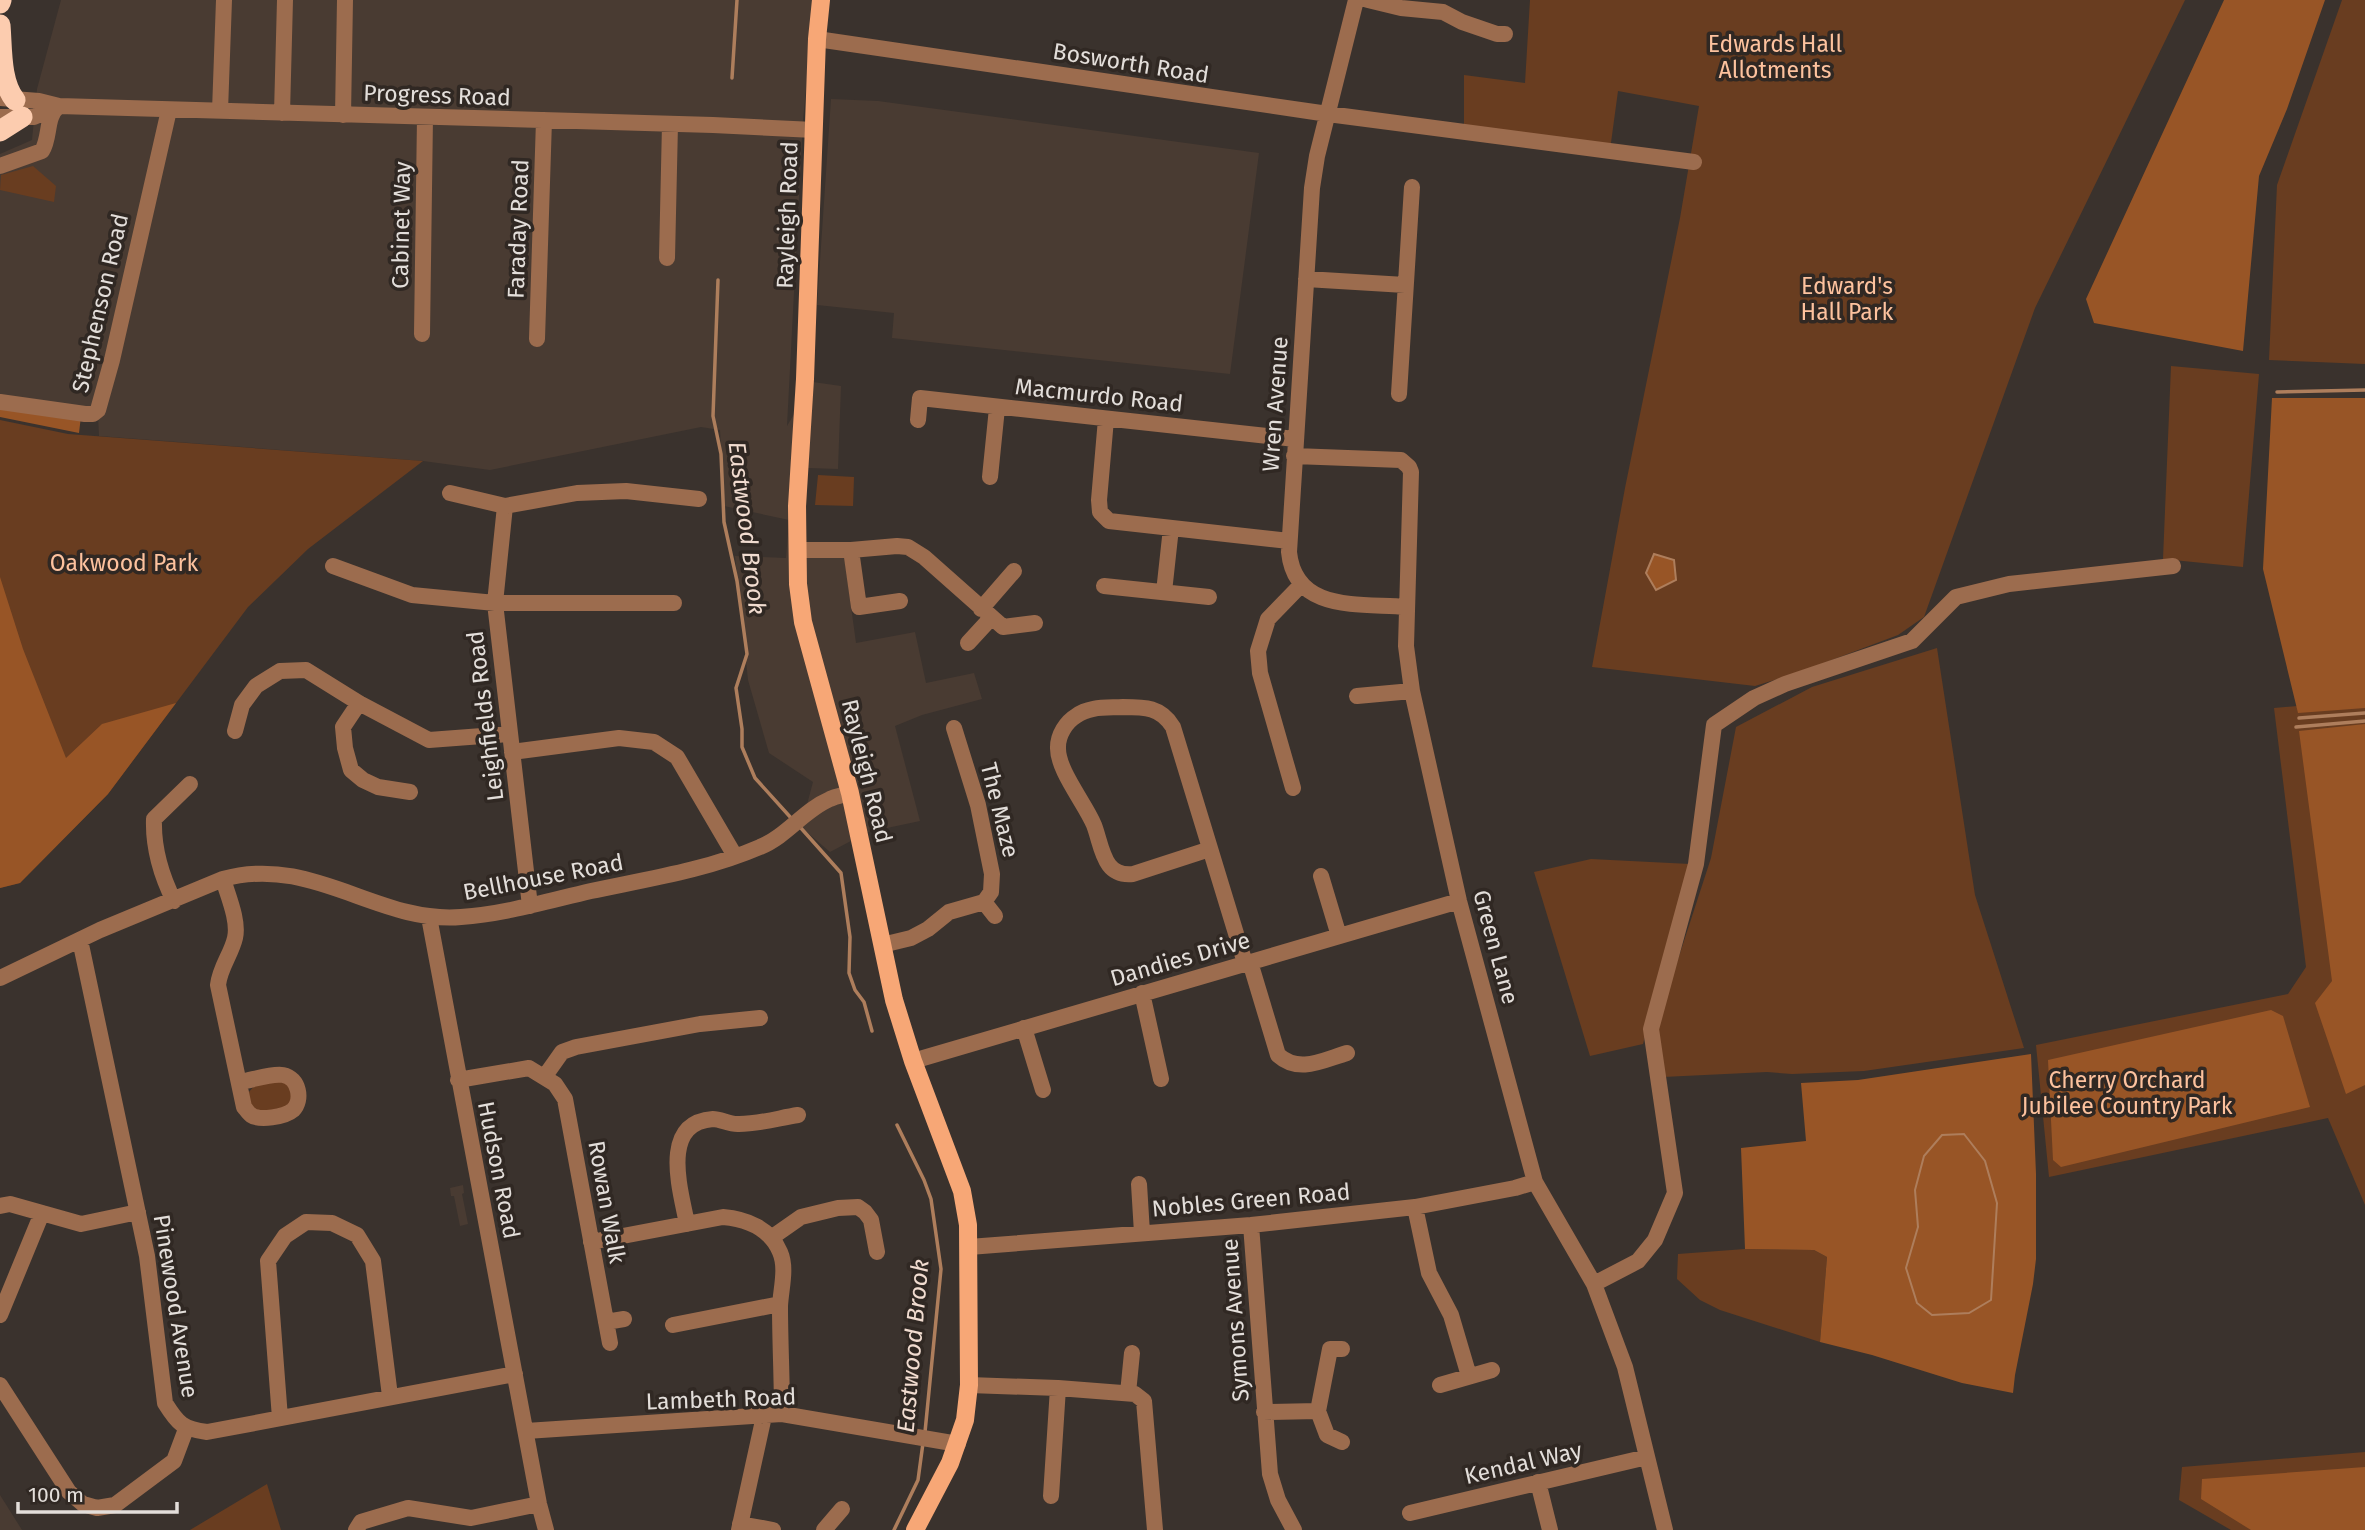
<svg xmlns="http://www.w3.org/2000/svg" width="2365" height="1530" font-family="'Fira Sans',sans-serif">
<rect width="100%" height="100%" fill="#3a322d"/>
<path fill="#493b32" d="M61 0H815L803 120 787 426 813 382 841 386 838 469 808 468 805 549 843 548 856 643 915 632 926 683 974 673 982 699 922 715 895 726 920 821 868 832 830 852 801 827 813 782 769 753 748 680 735 556 786 558 789 520 724 506 720 430 701 427 490 470 423 461 99 436 98 415 0 399V154L32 140 37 89Z
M831 99 878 101 1259 153 1230 374 892 338 894 313 817 305Z
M463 1185 464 1193 462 1194 468 1224 460 1226 454 1196H451L450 1188Z
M0 1495 22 1530H0Z"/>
<path fill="#693d20" d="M1530 0H2185L2035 308 1924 617 1898 635 1800 672 1755 686 1592 667 1625 488 1680 218 1699 106 1618 91 1610 150 1464 131V75L1525 83Z
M2342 0H2365V364L2269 360 2277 185Z
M33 166 56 186 54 202 0 190 1 175Z
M2171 366 2259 374 2243 567 2163 559Z
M0 420 68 434 423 461 308 549 248 607 108 794 20 883 0 888Z
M818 475 854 477 853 506 815 505Z
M1937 648 1975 895 2024 1048 1864 1071 1792 1074 1767 1072 1663 1077 1655 1030 1711 858 1736 727 1812 687Z
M2365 700V1205L2328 1118 2049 1177 2036 1045 2288 994 2306 967 2274 708Z
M1591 859 1690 864 1643 1044 1590 1056 1534 872Z
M281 1080 290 1087 292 1101 286 1108 256 1112 249 1105 248 1093 256 1084Z
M1745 1249 1814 1250 1827 1257 1820 1342 1720 1310 1700 1300 1677 1279 1678 1254Z
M2365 1452V1530H2231L2179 1500 2182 1467Z
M267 1484 281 1530H190Z"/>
<path fill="#985526" d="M2224 0H2325L2287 109 2259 176 2243 351 2094 323 2086 299Z
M2272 398H2365V708L2298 713 2263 569Z
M0 402 81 416 79 433 0 417Z
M0 577 23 649 66 758 102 724 176 703 108 794 20 883 0 888Z
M2365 724V1085L2346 1094 2315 1003 2332 981 2299 731Z
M2271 1010 2283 1016 2310 1107 2061 1167 2053 1160 2048 1060Z
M2031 1054 2036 1174V1259L2033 1284 2015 1375 2013 1393 1962 1383 1872 1355 1820 1342 1827 1257 1814 1250 1745 1249 1741 1148 1806 1141 1801 1083 1858 1080Z
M2365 1467V1530H2251L2201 1499 2202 1479Z"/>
<path fill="#985526" stroke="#ae7e5c" stroke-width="2" d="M1654 554 1674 560 1676 580 1656 590 1646 573Z
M1964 1134 1985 1161 1997 1203 1991 1300 1969 1313 1932 1315 1917 1303 1906 1268 1918 1227 1915 1190 1924 1156 1942 1135Z"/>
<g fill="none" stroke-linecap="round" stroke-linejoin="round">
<path stroke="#ae7e5c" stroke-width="3.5" d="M732 78 737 0
M718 280 713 416 721 454 724 522 737 581 747 654 736 688 742 729V747L755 778 792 819
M2277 392 2365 390
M2299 718 2365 713
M2296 727 2365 721
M800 827 841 873 850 937 849 973 855 990 864 1002 872 1031
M897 1125 924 1180 931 1199 941 1269 925 1432
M894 1530 918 1480 923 1443"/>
<path stroke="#9c6c4e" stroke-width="16" d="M1356 0 1317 156 1312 188 1289 552C1295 613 1360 603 1406 607
M1368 0 1401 8 1443 12 1462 22 1497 34H1505
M817 39 1328 114 1694 162
M0 98 39 101 59 106 713 125 814 130
M220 111 224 0
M282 113 285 0
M343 115 345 0
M0 117H34L57 107
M0 166 42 151C51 136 45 117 59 106
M667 258 670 124
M1306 279 1405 285
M422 334 425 117
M537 339 544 120
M1399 394 1412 187
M0 402 85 414H93L98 410 112 360 169 110
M1106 419 1099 500 1100 512 1109 521 1289 541
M918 420 920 398 1295 439
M1294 456 1401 460 1409 467 1411 472 1406 646 1412 691 1459 901 1535 1182 1594 1284 1625 1367 1665 1530
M990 477 997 408
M450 493 505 506
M797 550H851L897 546 908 547 924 557 1003 627 1035 623
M851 550 859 607 900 601
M333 566 412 595 495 603H674
M1104 586 1209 597
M1164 592 1171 528
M981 609 1014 571
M968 643 991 618
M1357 696 1412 691
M359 703 343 727 345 748 351 770 363 780 378 787 410 792
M235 731 242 705 256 686 280 671 306 670 359 703 429 740 509 734
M512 752 619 738 654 742 677 757 735 856
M1293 788 1260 673 1258 651 1268 619 1301 585
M1210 849 1133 874C1123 875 1115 873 1109 865 1101 854 1099 838 1094 825 1085 803 1057 770 1058 747 1058 735 1066 722 1076 716 1089 706 1107 708 1123 707 1145 707 1161 707 1173 727L1245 963
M1321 876 1339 936
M223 879C228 896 239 921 235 938 231 955 220 967 218 985L244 1107C245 1108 249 1114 251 1115 259 1121 285 1117 293 1110 303 1100 299 1078 283 1075 271 1073 253 1080 240 1082
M174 901C161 875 153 848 154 819L190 784
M984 902 995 916
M530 906 495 603 505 506 577 493 626 491 699 499
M429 917 539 1504 546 1530
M80 940 147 1256 165 1403C178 1424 183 1429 207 1432L515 1374
M882 945 911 938 928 929 949 912 984 902 991 892 992 874 978 805 954 728
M1250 962 1278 1055C1299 1074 1323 1060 1347 1053
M0 978 100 930 223 879C312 854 378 924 461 917 505 914 548 901 591 891 648 879 707 870 760 847 787 836 804 810 830 799 836 796 844 795 850 793
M1142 993 1161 1079
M1024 1028 1043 1090
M913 1061 1459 901
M545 1076 562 1052 576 1047 700 1024 760 1018
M458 1080 529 1068 555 1084 565 1099 610 1343
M1139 1184 1142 1233
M0 1206 10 1204 81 1224 138 1212
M1415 1207 1429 1273 1451 1315 1469 1376
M687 1224C681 1191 659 1123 713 1119 721 1119 730 1125 739 1124 759 1124 779 1118 798 1115
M1251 1225 1270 1474 1278 1500 1294 1530
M771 1238 801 1217 838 1208 858 1207 865 1212 871 1220 877 1252
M591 1242 723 1217C746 1219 770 1228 780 1252 787 1268 781 1288 780 1306 780 1342 782 1378 782 1414
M969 1247 1251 1225 1415 1207 1515 1188 1535 1182
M1594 1284 1638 1261 1655 1240 1675 1193 1651 1029 1696 864 1714 725 1754 698 1785 684 1912 641 1956 597 2009 584 2173 566
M0 1315 42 1213
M606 1322 624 1319
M673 1325 780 1304
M0 1385 69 1492 83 1504 97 1508 115 1505 174 1461 186 1429
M969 1385 1058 1388 1135 1394 1144 1401 1155 1530
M1440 1385 1492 1370
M1128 1393 1132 1353
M1318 1411 1327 1435 1342 1442
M1264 1412 1318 1411 1330 1349H1342
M280 1418 268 1261 285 1236 306 1222 332 1223 357 1235 373 1261 390 1396
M526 1431 782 1414 958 1444
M1538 1482 1550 1530
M1051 1496 1058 1388
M1410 1513 1647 1457
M740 1524 773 1530
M356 1530 361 1522 408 1508 471 1518 539 1504
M739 1530 764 1416
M824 1530 842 1509"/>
<path stroke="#f7a776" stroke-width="18" d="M821 0 817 39 805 379 797 506 798 584 803 622 850 793 894 1000 913 1061 962 1191 968 1225 969 1385 965 1420 950 1463 915 1530"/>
<path stroke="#fcccaf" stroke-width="21" d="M0 3 1 0
M0 25C2 49 0 81 15 100
M0 131 22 117"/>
</g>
<g text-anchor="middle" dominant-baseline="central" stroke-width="7" stroke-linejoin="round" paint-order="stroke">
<g font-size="23" fill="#fdc29e" stroke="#302823">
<text x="1775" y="44">Edwards Hall<tspan x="1775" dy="26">Allotments</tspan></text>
<text x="1847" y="286">Edward's<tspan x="1847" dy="26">Hall Park</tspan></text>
<text x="124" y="563">Oakwood Park</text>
<text x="2127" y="1080">Cherry Orchard<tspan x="2127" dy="26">Jubilee Country Park</tspan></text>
</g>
<g font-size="23" fill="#e3deda" stroke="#302823">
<text transform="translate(1131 63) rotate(9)">Bosworth Road</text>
<text transform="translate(437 95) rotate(2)">Progress Road</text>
<text transform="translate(787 215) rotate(-88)">Rayleigh Road</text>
<text transform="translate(401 225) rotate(-89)">Cabinet Way</text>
<text transform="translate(518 229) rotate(-88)">Faraday Road</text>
<text transform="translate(100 303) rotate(-77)">Stephenson Road</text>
<text transform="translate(1099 395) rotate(6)">Macmurdo Road</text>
<text transform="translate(1275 404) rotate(-86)">Wren Avenue</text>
<text transform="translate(485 716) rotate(-97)">Leighfields Road</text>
<text transform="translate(867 771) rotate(76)">Rayleigh Road</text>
<text transform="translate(1000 810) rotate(76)">The Maze</text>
<text transform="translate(543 877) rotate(-11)">Bellhouse Road</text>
<text transform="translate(1496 947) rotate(75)">Green Lane</text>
<text transform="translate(1180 959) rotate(-16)">Dandies Drive</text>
<text transform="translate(499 1170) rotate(79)">Hudson Road</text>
<text transform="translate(1251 1200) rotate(-5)">Nobles Green Road</text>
<text transform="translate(607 1202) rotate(80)">Rowan Walk</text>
<text transform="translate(176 1306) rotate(81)">Pinewood Avenue</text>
<text transform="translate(1235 1320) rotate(-94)">Symons Avenue</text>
<text transform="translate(721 1399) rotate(-2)">Lambeth Road</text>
<text transform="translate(1523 1463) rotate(-13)">Kendal Way</text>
</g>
<g font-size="24" font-style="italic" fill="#f1dcd0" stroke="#302823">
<text transform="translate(747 528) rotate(83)">Eastwood Brook</text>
<text transform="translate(913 1346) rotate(-85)">Eastwood Brook</text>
</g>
</g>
<path d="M18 1502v10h159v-10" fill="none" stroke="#e3deda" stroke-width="3.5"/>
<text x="28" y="1502" font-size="21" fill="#e3deda" stroke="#302823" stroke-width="5" paint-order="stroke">100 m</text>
</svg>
